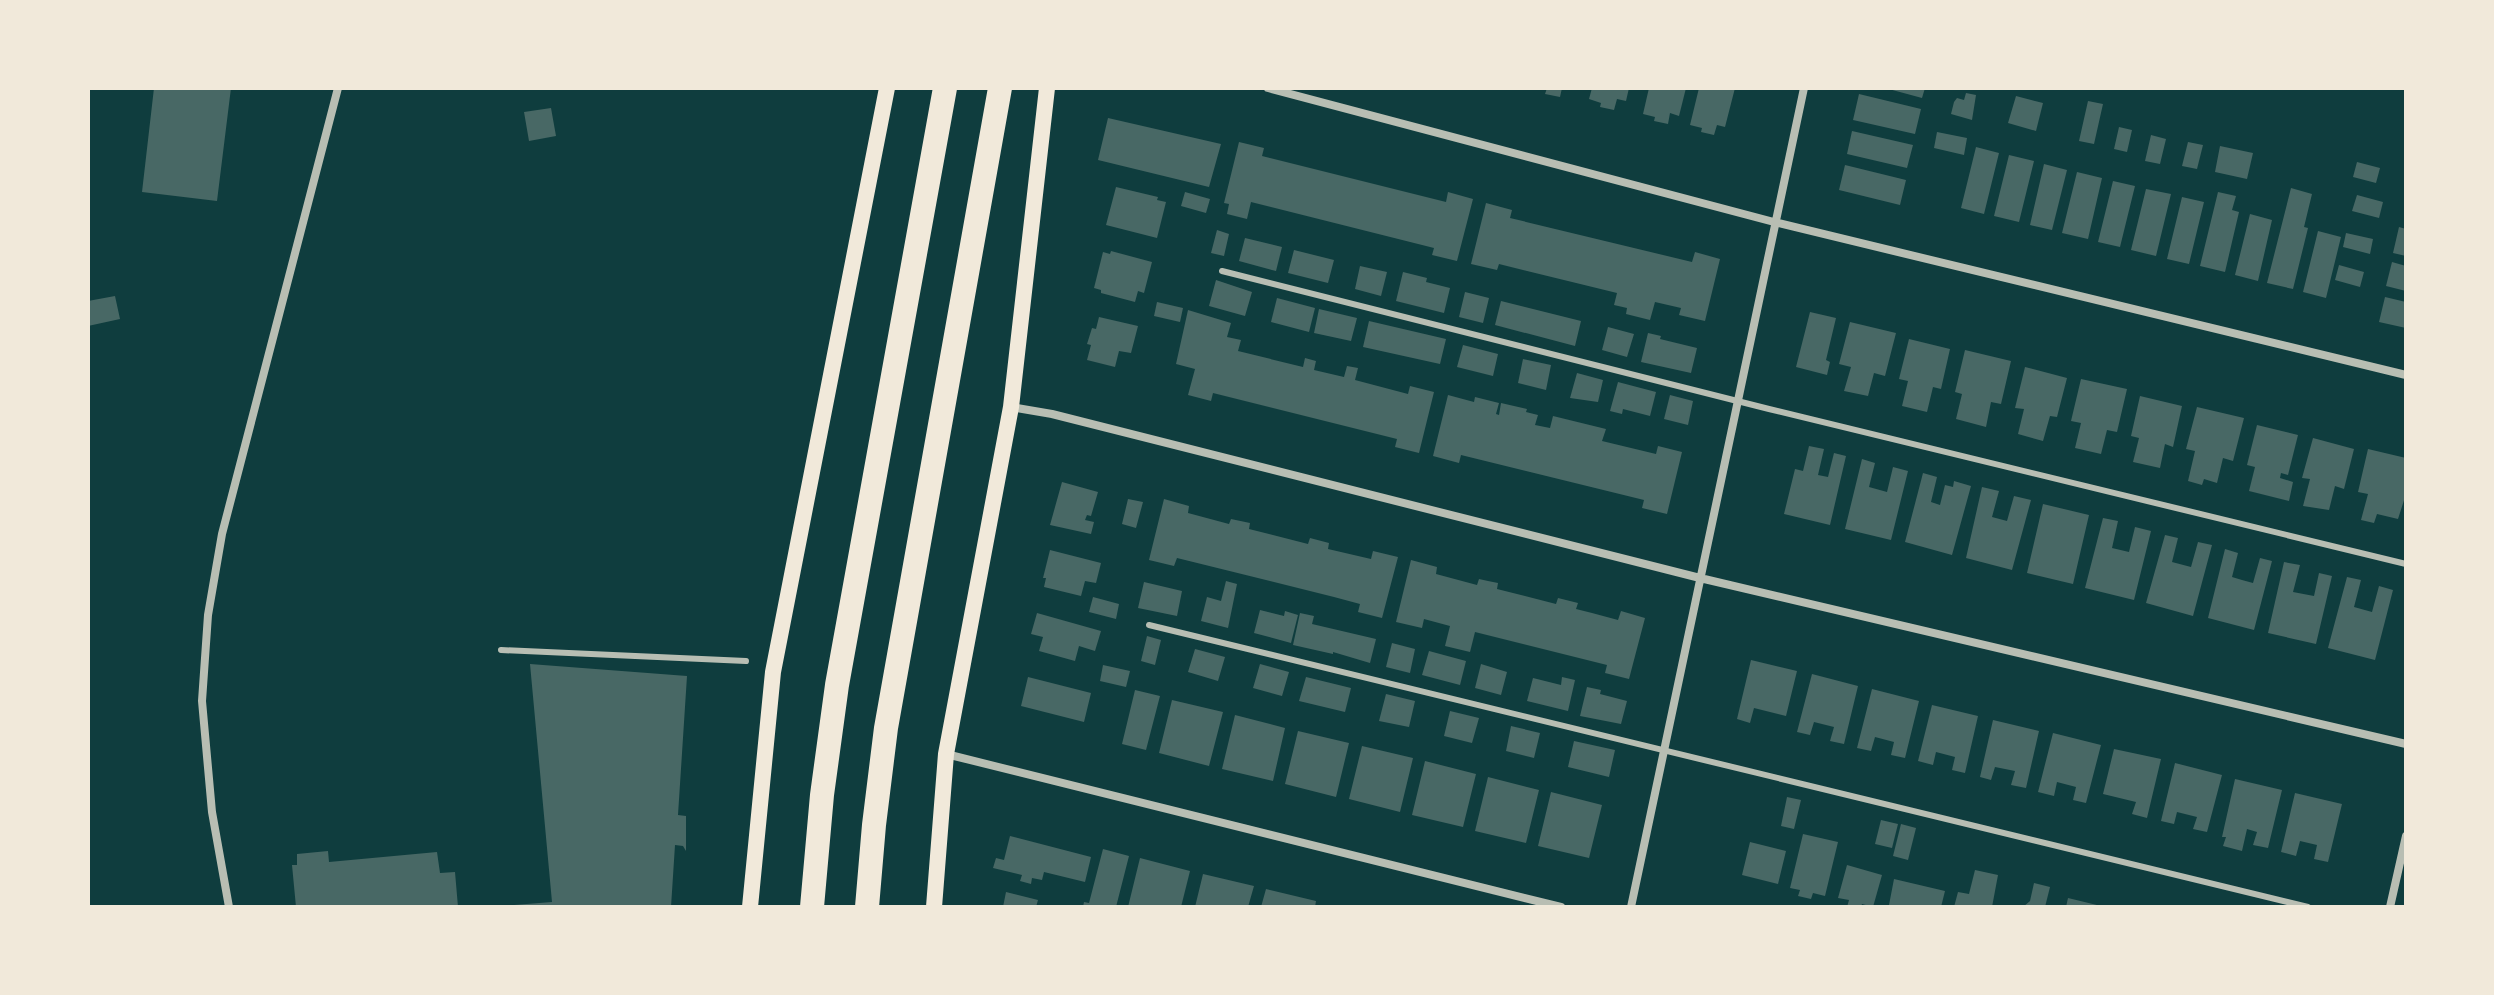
<svg xmlns="http://www.w3.org/2000/svg" width="2494" height="995" font-family="Roboto,sans-serif">
<rect width="100%" height="100%" fill="#0f3d3e"/>
<path fill="#486865" d="M154 88H231L217 201 142 192Z
M1547 88H1562L1560 97 1545 94Z
M1592 88H1629L1626 101 1617 99 1614 110 1600 107 1601 103 1589 99Z
M1649 88H1686L1679 116 1670 113 1668 124 1654 121 1655 117 1643 114Z
M1699 88H1735L1725 127 1717 125 1714 135 1701 132 1702 128 1690 125Z
M1885 88H1925L1922 98Z
M1966 93 1976 95 1972 120 1951 114 1954 102 1957 98 1964 100Z
M1859 94 1921 109 1915 134 1853 120Z
M2016 96 2043 103 2036 131 2008 123Z
M2088 101 2103 104 2094 144 2079 141Z
M551 108 556 136 529 141 524 112Z
M1108 118 1221 144 1209 187 1098 160Z
M2119 127 2132 130 2127 152 2114 149Z
M1852 131 1913 145 1907 168 1847 154Z
M1937 132 1967 138 1964 155 1934 148Z
M2151 135 2166 139 2160 164 2145 161Z
M1239 142 1264 148 1262 156 1446 202 1448 192 1473 199 1457 261 1432 255 1434 248 1251 202 1247 219 1227 214 1229 204 1224 203Z
M2188 142 2203 145 2197 169 2182 166Z
M2220 146 2253 153 2247 179 2215 172Z
M1976 147 1999 153 1984 214 1961 208Z
M2009 155 2034 161 2019 222 1994 216Z
M2357 162 2380 168 2376 183 2353 177Z
M2044 164 2067 170 2052 230 2030 225Z
M1845 165 1906 180 1900 205 1839 190Z
M2077 172 2102 178 2088 239 2062 233Z
M2113 181 2135 186 2120 247 2098 242Z
M1116 187 1158 197 1157 200 1166 202 1157 238 1106 225Z
M2291 188 2312 194 2304 227 2308 228 2293 289 2267 283Z
M2146 189 2171 194 2156 256 2131 250Z
M1185 192 1210 199 1206 213 1181 206Z
M2218 192 2236 196 2232 210 2239 212 2225 272 2200 266Z
M2357 195 2383 202 2379 218 2352 211Z
M2182 197 2204 202 2189 264 2167 259Z
M1486 203 1512 210 1510 218 1692 262 1695 252 1720 259 1705 321 1679 315 1681 308 1655 302 1650 320 1626 314 1627 308 1614 305 1617 293 1499 264 1497 270 1471 264Z
M2250 214 2272 220 2258 281 2235 275Z
M2399 227 2406 229V256L2393 253Z
M1217 230 1229 234 1224 256 1211 253Z
M2318 231 2341 237 2326 298 2303 292Z
M2346 233 2373 239 2370 254 2343 247Z
M1245 238 1282 247 1276 271 1239 261Z
M1294 250 1334 260 1328 283 1288 273Z
M1111 251 1152 262 1144 293 1138 291 1135 302 1101 293V290L1094 288 1103 252 1110 254Z
M2392 262 2406 266V291L2386 286Z
M2339 265 2364 272 2360 287 2335 280Z
M1360 266 1387 272 1381 296 1355 289Z
M1403 272 1427 278 1426 282 1450 288 1444 313 1396 301Z
M1216 280 1252 292 1245 316 1209 306Z
M1465 292 1489 298 1483 323 1459 317Z
M115 296 120 319 88 326V301Z
M2385 297 2406 302V328L2379 322Z
M1277 298 1315 308 1309 332 1271 322Z
M1501 301 1581 321 1575 346 1495 325Z
M1157 302 1183 308 1180 322 1154 316Z
M1319 309 1357 318 1351 341 1314 333Z
M1188 310 1231 323 1227 337 1241 340 1238 351 1303 367 1305 358 1316 361 1314 370 1344 377 1347 366 1358 368 1355 380 1408 394 1410 386 1434 392 1419 453 1395 447 1397 439 1213 393 1211 401 1188 395 1195 369 1176 364Z
M1810 312 1836 318 1826 360 1830 362 1827 375 1796 367Z
M1099 317 1138 326 1131 353 1119 351 1115 367 1087 360 1091 345 1087 344 1092 328 1096 329Z
M1369 321 1446 339 1440 364 1363 347Z
M1850 322 1896 333 1885 376 1874 373 1868 396 1844 391 1851 367 1839 364Z
M1608 327 1634 334 1627 357 1602 350Z
M1648 333 1661 336 1660 339 1697 348 1691 373 1641 362Z
M1909 339 1950 349 1941 389 1933 387 1927 412 1902 406 1908 381 1899 379Z
M1463 345 1498 354 1493 376 1457 367Z
M1965 350 2011 361 2001 404 1991 402 1986 427 1956 419 1962 394 1955 392Z
M1523 359 1551 365 1546 390 1518 383Z
M2025 367 2067 378 2057 417 2050 416 2043 441 2018 434 2024 409 2015 408Z
M1577 373 1603 380 1598 402 1570 398Z
M2081 379 2127 389 2117 432 2107 430 2101 454 2075 448 2081 423 2071 421Z
M1618 382 1656 392 1650 416 1623 409 1622 414 1610 411Z
M1448 395 1474 402 1475 397 1499 403 1496 414 1499 415 1501 403 1527 409 1526 412 1538 415 1535 425 1550 428 1553 416 1606 429 1602 441 1656 454 1658 446 1682 452 1667 514 1642 508 1644 500 1461 455 1459 463 1433 456Z
M1670 395 1693 401 1688 425 1664 419Z
M2140 396 2182 406 2173 447 2165 444 2160 468 2133 462 2139 438 2131 436Z
M2197 407 2244 418 2233 461 2223 458 2217 483 2204 479 2202 485 2188 481 2195 451 2186 449Z
M2257 425 2298 435 2288 475 2281 473 2280 478 2293 482 2289 501 2249 491 2255 467 2247 465Z
M2313 438 2354 449 2344 489 2335 486 2329 510 2303 506 2310 479 2302 478Z
M1809 446 1824 449 1818 475 1828 477 1834 453 1846 456 1830 525 1784 514 1795 469 1803 471Z
M2368 449 2406 458V494L2398 519 2377 514 2374 523 2361 520 2368 494 2358 492Z
M1862 459 1875 463 1869 487 1887 492 1893 467 1908 471 1891 540 1845 529Z
M1923 473 1937 477 1931 502 1940 505 1945 485 1953 487 1954 481 1971 486 1952 555 1905 542Z
M1062 482 1098 492 1091 516 1087 515 1085 520 1094 522 1091 534 1050 525Z
M1982 487 1999 491 1992 517 2007 521 2014 496 2031 500 2012 570 1966 558Z
M1128 499 1143 502 1136 528 1122 524Z
M1164 499 1189 506 1188 513 1229 524 1231 519 1250 523 1249 529 1308 544 1310 538 1329 543 1328 549 1371 559 1373 551 1398 557 1382 618 1358 612 1360 604 1334 597 1177 558 1174 566 1149 560Z
M2043 504 2089 515 2073 584 2027 573Z
M2103 518 2118 521 2112 548 2129 552 2135 527 2151 531 2134 600 2085 588Z
M2165 535 2178 538 2172 562 2191 567 2198 542 2212 545 2193 616 2146 603Z
M2225 549 2238 553 2232 577 2242 580 2253 583 2260 558 2272 561 2254 630 2208 618Z
M1050 550 1101 563 1096 583 1085 581 1081 596 1044 587 1046 578H1043Z
M1411 560 1437 567 1436 574 1477 585 1479 579 1488 581 1498 583 1497 589 1556 604 1558 598 1578 603 1576 609 1592 613 1618 620 1621 611 1645 618 1629 679 1605 673 1607 665 1475 632 1470 652 1445 646 1450 626 1424 619 1422 628 1396 622Z
M2284 562 2300 565 2293 592 2314 596 2319 573 2332 576 2316 644 2268 633Z
M2347 577 2361 580 2354 607 2372 612 2379 586 2393 590 2375 660 2328 648Z
M1226 581 1237 584 1228 628 1201 621 1207 597 1221 601Z
M1144 582 1182 591 1177 616 1138 608Z
M1093 597 1119 604 1116 619 1089 612Z
M1260 610 1284 616 1285 611 1298 615 1291 643 1254 633Z
M1037 613 1101 631 1095 651 1079 646 1075 661 1039 651 1043 637 1031 634Z
M1300 613 1314 616 1312 624 1376 639 1370 663 1333 652V654L1293 645Z
M1147 636 1161 640 1155 665 1141 661Z
M1392 643 1415 649 1410 673 1386 667Z
M1195 649 1225 657 1218 681 1188 672Z
M1429 651 1466 661 1460 685 1422 675Z
M1751 660 1797 671 1786 716 1754 708 1750 723 1737 719Z
M530 664 687 676 678 815 686 816V851L683 846 675 845 671 907H514V905L552 902Z
M1260 664 1289 672 1282 696 1253 688Z
M1481 664 1507 672 1501 695 1475 688Z
M1103 665 1130 671 1126 687 1100 681Z
M1812 674 1858 686 1844 744 1830 741 1834 727 1814 722 1810 735 1797 732Z
M1028 677 1091 693 1084 722 1021 706Z
M1306 677 1351 688 1345 712 1299 701Z
M1562 677 1575 680 1568 711 1527 701 1533 678 1561 685Z
M1587 687 1601 690 1600 694 1627 701 1621 724 1580 716Z
M1872 689 1919 701 1905 758 1891 755 1894 742 1875 737 1871 751 1857 748Z
M1135 690 1160 696 1146 750 1122 744Z
M1386 694 1415 701 1409 727 1379 721Z
M1172 700 1223 712 1209 766 1159 753Z
M1932 705 1978 716 1965 773 1952 770 1955 757 1936 752 1933 765 1918 761Z
M1450 711 1479 718 1472 743 1444 736Z
M1235 715 1285 728 1273 781 1222 769Z
M1993 720 2039 731 2026 788 2011 785 2015 771 1995 767 1991 780 1980 777Z
M1511 726 1540 733 1534 758 1506 751Z
M1298 731 1349 743 1336 797 1285 784Z
M2053 733 2101 745 2086 803 2073 800 2076 787 2057 782 2054 796 2038 792Z
M1574 741 1615 750 1609 777 1568 767Z
M1362 746 1413 758 1400 812 1349 799Z
M2114 749 2161 759 2147 818 2132 814 2136 802 2103 794Z
M1425 761 1476 774 1463 827 1412 815Z
M2175 763 2222 775 2207 832 2193 829 2197 817 2177 812 2174 824 2161 821Z
M1488 777 1539 790 1526 843 1475 831Z
M2235 779 2282 790 2268 848 2253 845 2257 832 2247 829 2242 851 2223 846 2226 837H2222Z
M1551 792 1602 805 1589 858 1538 846Z
M2295 793 2342 804 2328 862 2314 859 2317 845 2300 841 2296 856 2281 852Z
M1787 797 1801 800 1794 829 1781 826Z
M1881 820 1898 824 1892 848 1875 844Z
M1901 824 1916 828 1908 860 1893 856Z
M1803 834 1838 842 1825 896 1813 893 1811 899 1798 896 1800 890 1790 888Z
M1010 836 1091 857 1085 882 1044 872 1042 880 1032 878 1031 884 1020 881 1022 875 993 868 996 858 1004 860Z
M1750 842 1786 851 1778 884 1742 875Z
M1103 849 1129 856 1116 907H1083L1084 902 1089 903Z
M328 851 329 862 437 852 440 873 455 872 458 907H296L292 865H297V854Z
M1140 858 1190 871 1181 907H1128Z
M1847 865 1882 875 1873 907 1862 904 1861 907H1847L1849 900 1838 898Z
M1975 870 1998 875 1992 907H1954L1958 892 1969 894Z
M1203 874 1254 886 1248 907H1195Z
M1894 879 1945 891 1941 907 1889 905Z
M2034 883 2050 887 2045 907H2023L2030 901Z
M1266 889 1316 901 1315 907H1261Z
M1006 892 1038 900 1036 907H1003Z
M2068 898 2101 906 2100 907H2066Z"/>
<g fill="none" stroke-linecap="round" stroke-linejoin="round">
<path stroke="#b8beb3" stroke-width="6" d="M1222 271 1769 409 2406 564
M1149 625 2308 907
M501 650 746 661"/>
<path stroke="#b8beb3" stroke-width="8" d="M1268 88 1774 222 2406 375
M1011 407 1052 414 1700 578 2406 744
M946 754 1561 907
M229 907 212 812 202 701 208 615 222 534 338 88
M1631 907 1804 88
M2390 907 2406 836"/>
<path stroke="#f1e9da" stroke-width="16" d="M750 907 773 672 887 88
M934 907 946 754 1011 407 1047 88"/>
<path stroke="#f1e9da" stroke-width="24" d="M812 907 822 795 837 685 945 88
M867 907 874 825 886 728 1000 88"/>
</g>
<rect width="2494" height="995" fill="none" stroke="#f1e9da" stroke-width="180"/>
</svg>
